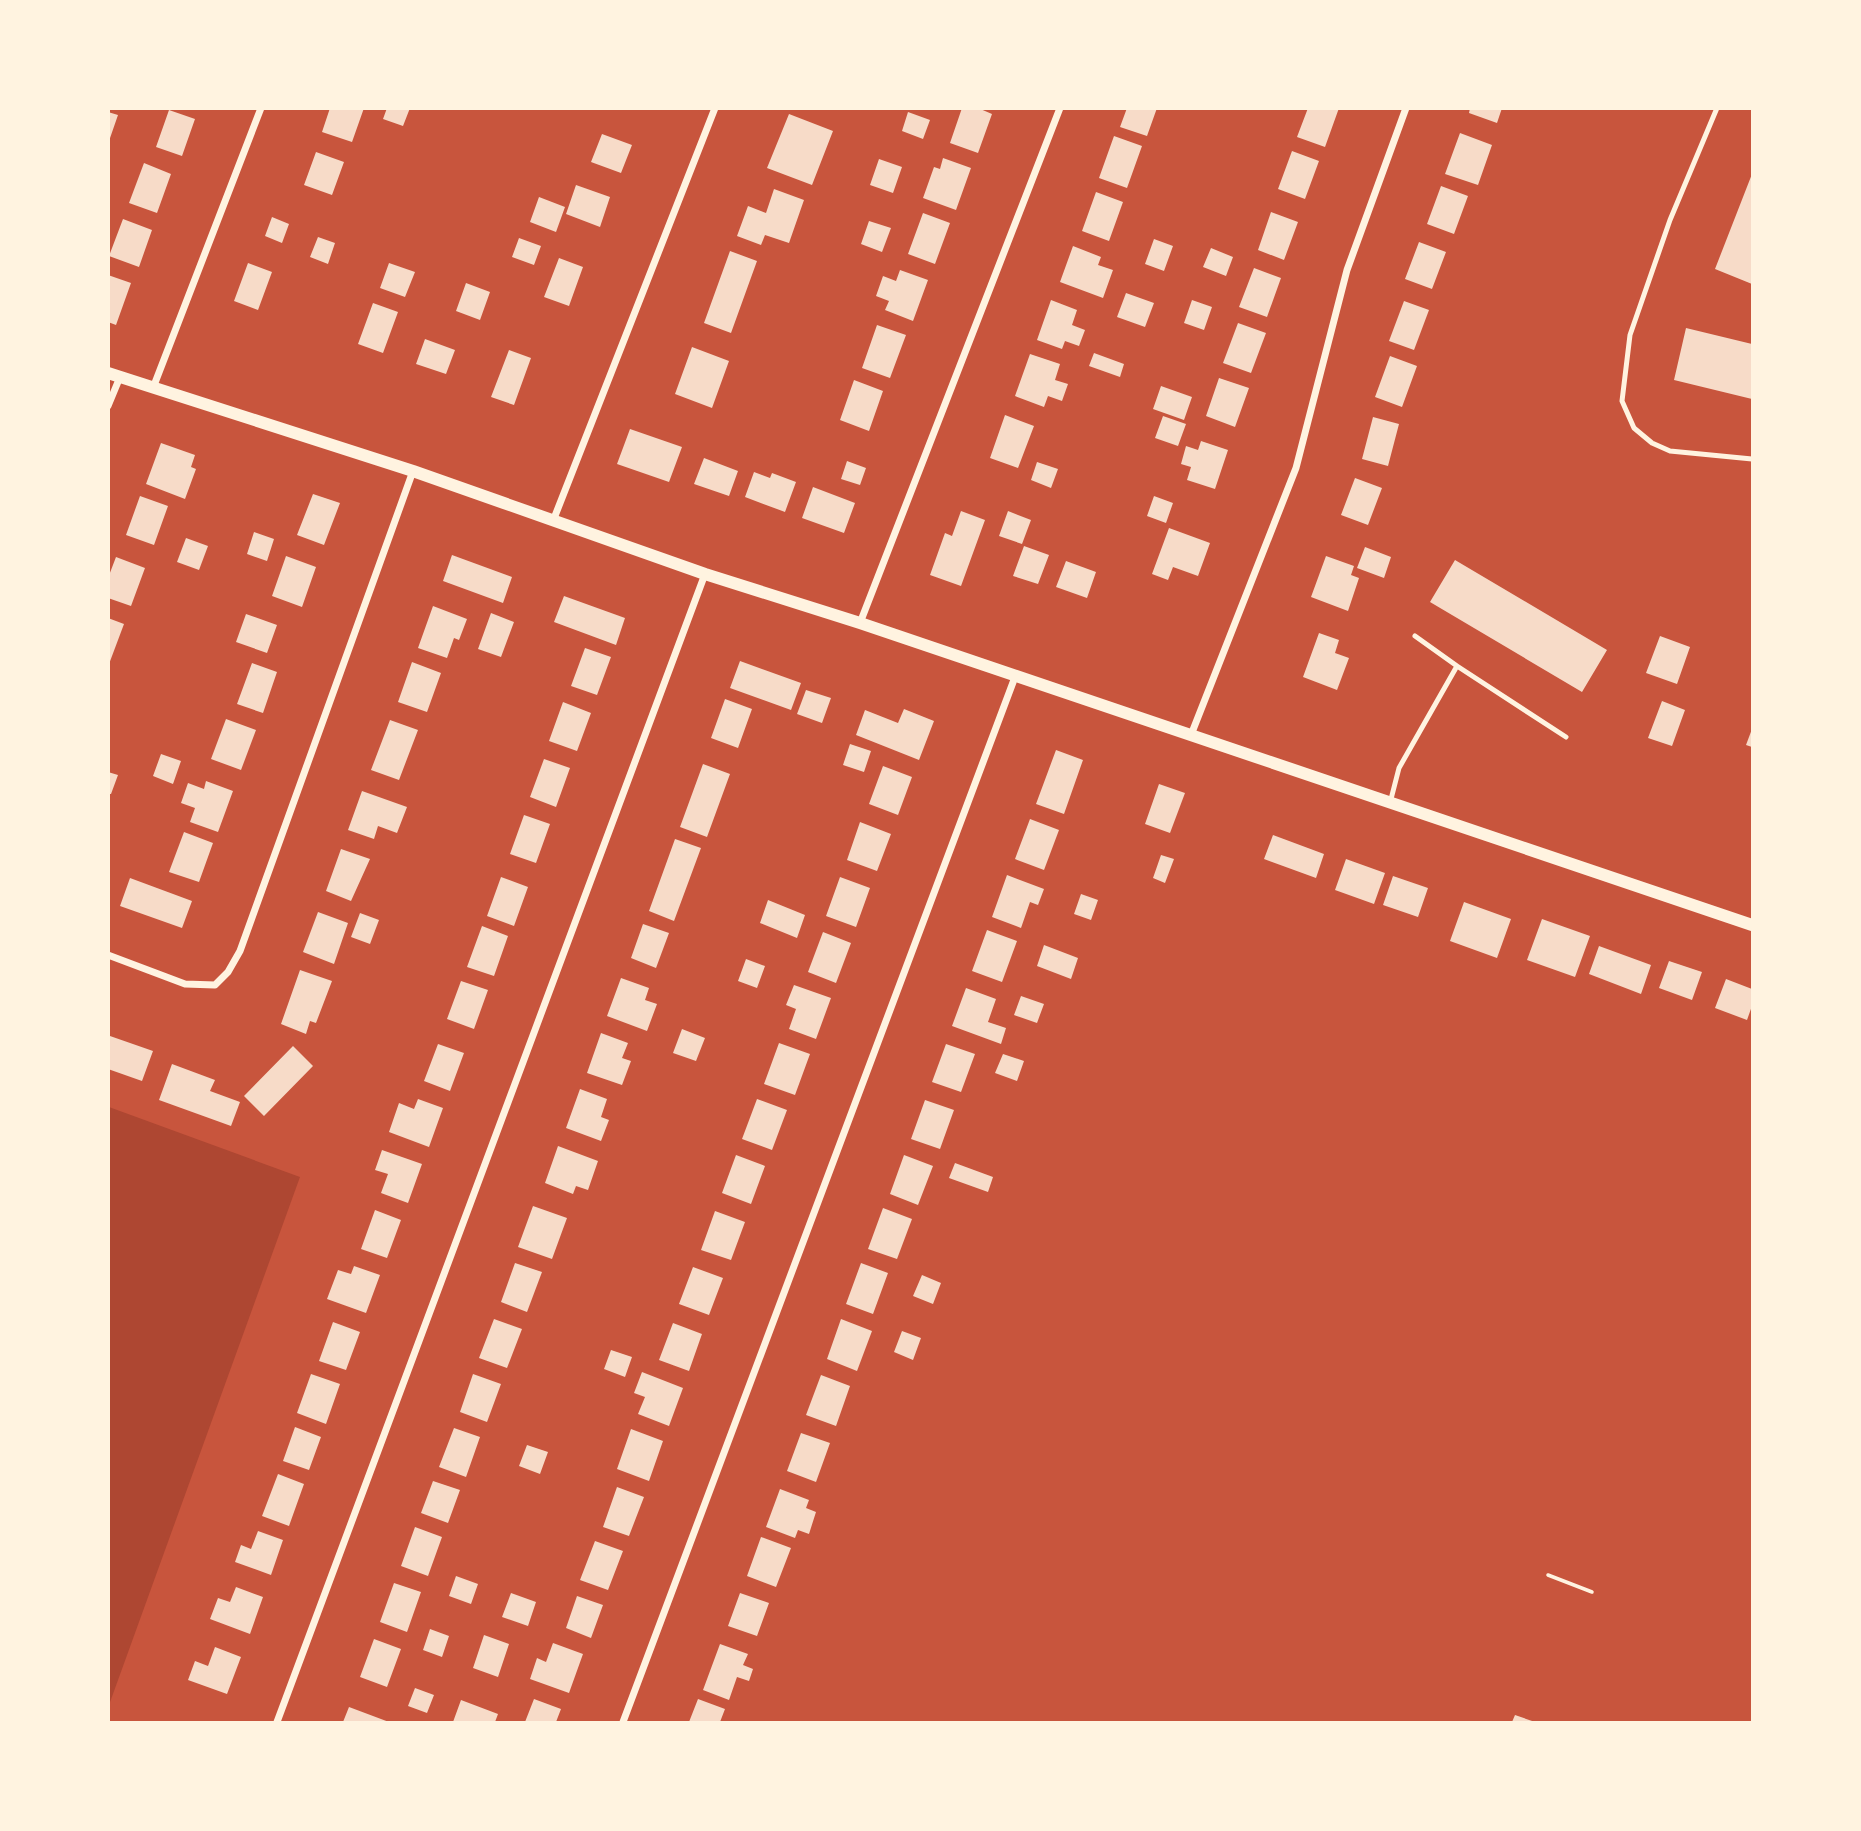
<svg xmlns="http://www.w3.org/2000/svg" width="1861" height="1831" font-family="'Source Serif 4',serif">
<rect width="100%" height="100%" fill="#c8553d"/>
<path fill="#ae4732" d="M109 1107 300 1177 109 1705 108 1107Z"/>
<path fill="#f7dbc8" d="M330 108H364L352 142 322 132Z
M387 108H410L403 126 383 119Z
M962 108H978L992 114 978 153 950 143Z
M1127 108H1157L1147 136 1120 127Z
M1308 108H1339L1325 147 1297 137Z
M1470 108H1502L1497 123 1469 113Z
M169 110 195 119 182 156 156 147Z
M108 112 118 115 109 141H108Z
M908 112 930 120 923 139 902 131Z
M789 114 833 131 812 185 767 168Z
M1460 133 1492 145 1478 185 1445 174Z
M602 134 632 145 621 173 591 162Z
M1114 136 1142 146 1127 188 1099 178Z
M1292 151 1319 161 1305 199 1278 189Z
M316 152 344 162 332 195 304 185Z
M943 158 971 168 956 210 923 198 934 167 940 169Z
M879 159 902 167 893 193 870 185Z
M144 163 171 174 157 213 129 203Z
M1752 174V284L1715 269Z
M576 185 610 197 600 227 566 214Z
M1441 186 1468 196 1454 234 1427 224Z
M774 189 804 200 789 243 765 235 761 245 737 236 748 206 766 213Z
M1096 192 1123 202 1109 241 1082 231Z
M539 197 565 207 556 232 530 222Z
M1271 212 1298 222 1284 260 1258 250Z
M923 213 950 223 935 264 908 254Z
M272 217 289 224 282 243 265 236Z
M123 219 152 230 139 267 109 256Z
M869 221 891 228 882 252 861 244Z
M318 237 335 243 328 264 310 257Z
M519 238 541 246 534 265 512 257Z
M1154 239 1173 246 1164 271 1145 264Z
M1419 242 1446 252 1432 289 1405 279Z
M1073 246 1101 257 1098 265 1113 270 1103 298 1060 282Z
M1211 248 1233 257 1226 276 1203 267Z
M730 251 757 261 731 333 704 323Z
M559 258 583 267 569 306 544 297Z
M248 263 272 272 258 310 234 301Z
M389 263 415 272 405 297 380 288Z
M1254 268 1281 278 1267 317 1239 307Z
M900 270 928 280 913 321 885 310 889 301 876 296 883 276 896 281Z
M108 275 131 283 116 325 108 322Z
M466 283 490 292 480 320 456 311Z
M1126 293 1154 303 1145 327 1117 317Z
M1051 300 1077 310 1072 325 1085 330 1079 346 1065 341 1062 349 1037 340Z
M1192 300 1212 307 1204 330 1184 323Z
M1404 301 1429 310 1414 350 1389 341Z
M373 303 398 312 383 353 358 344Z
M1238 323 1266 333 1251 373 1223 363Z
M877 325 906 335 890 378 862 368Z
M1686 328 1752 344V399L1674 380Z
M425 339 455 350 446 374 416 364Z
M692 347 729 361 712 408 675 394Z
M509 350 531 358 514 405 491 397Z
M1094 353 1124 364 1120 377 1089 366Z
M1030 354 1060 364 1055 380 1068 384 1062 401 1048 396 1044 407 1015 396Z
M1390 356 1417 366 1402 407 1375 397Z
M1219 378 1249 388 1235 427 1206 416Z
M854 380 883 391 869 431 840 420Z
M1161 386 1192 397 1184 420 1153 409Z
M1005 415 1034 426 1018 468 990 458Z
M1163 416 1186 424 1178 446 1155 438Z
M1373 417 1399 424 1388 466 1362 459Z
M630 429 682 447 669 482 617 464Z
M1201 441 1228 450 1215 489 1187 480 1191 467 1181 464 1186 446 1198 450Z
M161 443 195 455 191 467 196 469 185 499 146 484Z
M704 458 738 471 729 496 694 484Z
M847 461 866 468 860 485 841 479Z
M1037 462 1058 469 1051 488 1031 480Z
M754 472 770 478 772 473 796 482 785 512 745 497Z
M1355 478 1382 488 1368 525 1341 515Z
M813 487 855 503 844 533 802 518Z
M313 494 340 503 324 545 297 535Z
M140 496 168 506 154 545 126 535Z
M1154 496 1173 503 1166 523 1147 516Z
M961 511 985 520 961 586 930 575 945 533 952 536Z
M1008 511 1031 520 1022 544 999 536Z
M1169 528 1210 543 1198 576 1173 567 1168 580 1152 574Z
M254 532 274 539 267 561 247 554Z
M186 538 208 546 199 570 177 562Z
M1024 546 1049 555 1038 584 1013 576Z
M1365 547 1391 557 1384 578 1357 568Z
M452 555 512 577 503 603 443 581Z
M286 556 316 567 302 607 272 596Z
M1326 556 1354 566 1351 575 1359 578 1348 611 1311 597Z
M116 557 145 568 131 606 108 598V578Z
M1455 560 1607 650 1582 692 1430 602Z
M1066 561 1096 572 1087 598 1056 587Z
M564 596 625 618 616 645 554 622Z
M433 606 467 619 459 640 454 638 447 658 418 648Z
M491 613 514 622 501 657 478 649Z
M246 614 277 625 267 653 236 642Z
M108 618 124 624 109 664H108Z
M1319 633 1339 640 1335 653 1349 658 1337 690 1303 677Z
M1660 636 1690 647 1677 684 1646 673Z
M585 648 611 657 597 695 571 686Z
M740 661 801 683 791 710 730 688Z
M412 662 441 673 427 712 398 702Z
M252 663 277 672 263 713 237 704Z
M806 690 831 698 822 723 797 714Z
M725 699 752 709 738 748 711 738Z
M1662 701 1685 710 1672 746 1648 738Z
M563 702 591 713 577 751 549 741Z
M904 709 934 721 919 760 856 735 865 710 898 723Z
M226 719 256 730 241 770 211 759Z
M390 720 418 730 399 780 371 770Z
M1752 729V747L1746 745Z
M850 744 871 751 864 772 843 765Z
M1056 750 1083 760 1064 814 1036 804Z
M161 754 181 761 173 784 153 776Z
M544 759 570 768 556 807 530 797Z
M703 764 730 774 707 837 680 827Z
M883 766 912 777 898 815 869 804Z
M108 772 118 775 111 794H108Z
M206 781 233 791 218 832 190 822 195 808 181 803 188 783 204 789Z
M1159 784 1185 793 1170 833 1145 824Z
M362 791 407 807 397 833 378 826 374 839 348 830Z
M524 815 550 824 536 863 510 854Z
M1030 819 1059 830 1044 870 1015 859Z
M860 822 891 834 877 871 847 860Z
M184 832 213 843 199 882 169 872Z
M1273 835 1324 854 1316 878 1264 859Z
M675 839 701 848 674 921 649 911Z
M341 849 370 859 351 901 326 891Z
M1161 855 1174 859 1165 883 1153 878Z
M1346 859 1385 873 1374 904 1335 890Z
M1007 875 1044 889 1038 905 1030 902 1021 928 992 917Z
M1393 876 1428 888 1418 917 1383 905Z
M501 877 528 887 514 926 487 916Z
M840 877 870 888 856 927 826 916Z
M130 878 192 901 182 928 120 906Z
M1081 894 1098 900 1091 920 1074 914Z
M768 900 805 915 797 938 760 923Z
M1464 902 1511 919 1497 958 1450 941Z
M318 912 348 923 334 964 303 952Z
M360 913 379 920 370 944 351 937Z
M1542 919 1590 936 1575 977 1527 960Z
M643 924 669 933 656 968 631 958Z
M482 926 508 936 494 976 467 967Z
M987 930 1017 941 1002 982 972 971Z
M823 932 851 943 836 983 808 972Z
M1044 945 1078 958 1071 979 1037 966Z
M1599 946 1651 965 1641 994 1589 974Z
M746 959 765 966 757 988 738 981Z
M1669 961 1702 972 1692 1000 1659 988Z
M300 970 332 981 316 1023 310 1021 306 1034 281 1024Z
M621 978 649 988 645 1000 657 1004 647 1031 607 1016Z
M1726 979 1752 989V1006L1747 1020 1715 1008Z
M461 981 488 990 474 1029 447 1019Z
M794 985 831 998 816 1039 789 1029 796 1009 786 1005Z
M966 988 996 999 988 1022 1006 1028 1001 1044 952 1026Z
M1021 996 1044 1004 1037 1023 1014 1015Z
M682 1029 705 1038 696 1061 673 1053Z
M601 1033 628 1043 622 1058 631 1061 622 1085 587 1073Z
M110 1036 153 1051 142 1081 108 1069Z
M779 1043 810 1054 795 1095 764 1084Z
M438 1044 464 1053 450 1091 424 1081Z
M946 1044 975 1054 961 1092 932 1082Z
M293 1046 313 1066 264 1116 244 1096Z
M1003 1054 1024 1061 1017 1081 995 1073Z
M172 1064 215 1080 210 1091 240 1102 231 1126 159 1100Z
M580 1089 607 1099 601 1117 609 1120 601 1141 566 1128Z
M418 1099 443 1108 429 1147 389 1132 399 1103 414 1109Z
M757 1099 787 1110 772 1150 742 1139Z
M925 1100 954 1110 940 1149 911 1139Z
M558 1146 598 1161 588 1190 576 1186 573 1194 545 1183Z
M382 1150 422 1164 408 1203 381 1193 388 1174 375 1170Z
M736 1155 765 1166 751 1204 722 1193Z
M904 1155 933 1166 918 1205 890 1194Z
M955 1163 993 1177 988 1192 949 1178Z
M533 1206 567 1218 552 1259 518 1247Z
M883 1208 912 1219 897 1259 868 1249Z
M375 1210 401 1220 387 1258 361 1249Z
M715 1211 745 1222 731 1260 701 1250Z
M515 1263 542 1272 527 1312 501 1302Z
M861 1263 888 1273 873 1314 846 1304Z
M354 1266 380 1275 366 1313 327 1299 338 1270 351 1274Z
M693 1267 723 1278 709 1315 679 1304Z
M922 1275 941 1283 933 1304 913 1296Z
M494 1319 522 1329 507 1368 479 1358Z
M841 1319 872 1331 857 1371 827 1359Z
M333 1322 360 1332 346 1370 319 1361Z
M673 1323 702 1334 689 1371 659 1360Z
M902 1331 921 1338 913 1360 894 1352Z
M611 1350 632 1357 625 1377 604 1369Z
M642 1372 683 1388 669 1426 638 1414 645 1397 634 1393Z
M311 1374 340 1384 326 1424 297 1413Z
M473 1374 501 1384 487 1422 460 1412Z
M821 1375 850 1386 836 1426 806 1415Z
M295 1427 321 1437 309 1470 283 1461Z
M454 1428 480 1437 466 1477 439 1467Z
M631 1429 663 1441 649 1481 617 1469Z
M801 1433 830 1443 816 1482 787 1471Z
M527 1445 548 1452 540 1474 519 1466Z
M278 1474 304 1484 289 1526 262 1516Z
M433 1481 460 1490 448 1523 421 1513Z
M617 1487 644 1497 629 1536 603 1527Z
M780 1489 809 1500 806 1508 816 1512 809 1534 798 1530 795 1538 766 1527Z
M415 1527 442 1537 428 1576 401 1566Z
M258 1531 283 1540 271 1575 235 1562 241 1545 251 1549Z
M761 1537 791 1548 776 1587 747 1576Z
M595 1541 623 1551 608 1590 580 1580Z
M456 1576 478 1584 471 1604 449 1596Z
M394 1583 421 1592 407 1632 380 1622Z
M236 1587 263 1597 250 1634 210 1619 218 1598 230 1602Z
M511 1593 536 1602 528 1626 502 1617Z
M740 1593 769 1603 757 1636 728 1626Z
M577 1596 603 1605 591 1638 566 1628Z
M430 1629 449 1636 442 1657 423 1650Z
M484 1635 509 1644 498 1677 473 1668Z
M374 1639 401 1649 387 1687 360 1677Z
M553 1643 583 1654 569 1693 530 1679 537 1658 546 1662Z
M720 1644 748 1654 743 1665 753 1669 749 1681 737 1677 729 1700 703 1690Z
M215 1647 241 1657 227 1694 188 1680 195 1661 208 1666Z
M415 1688 434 1695 427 1713 408 1706Z
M534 1699 561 1709 556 1722H525Z
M698 1699 725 1709 720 1722H689Z
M461 1700 498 1714 495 1722H453Z
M349 1707 389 1722H343Z
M1515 1715 1535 1722H1512Z"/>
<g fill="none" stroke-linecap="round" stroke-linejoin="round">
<path stroke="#fff3e0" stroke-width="3.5" d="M1548 1575 1592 1592"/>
<path stroke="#fff3e0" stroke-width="5" d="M1717 108 1670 220 1630 335 1622 401 1634 428 1652 443 1670 451 1752 459
M1415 636 1457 666
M1390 803 1399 768 1457 666 1566 737"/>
<path stroke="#fff3e0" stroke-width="7" d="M153 388 261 108
M108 406 120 377
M553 521 715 108
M860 623 1060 108
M1191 735 1296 468 1347 270 1406 108
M108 955 185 984 215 985 228 972 240 951 413 471
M277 1722 705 574
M623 1722 1015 677"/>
<path stroke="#fff3e0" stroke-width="12" d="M108 373 413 471 705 574 860 623 1752 925"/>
</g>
<rect width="1861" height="1831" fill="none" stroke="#fff3e0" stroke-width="220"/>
</svg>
